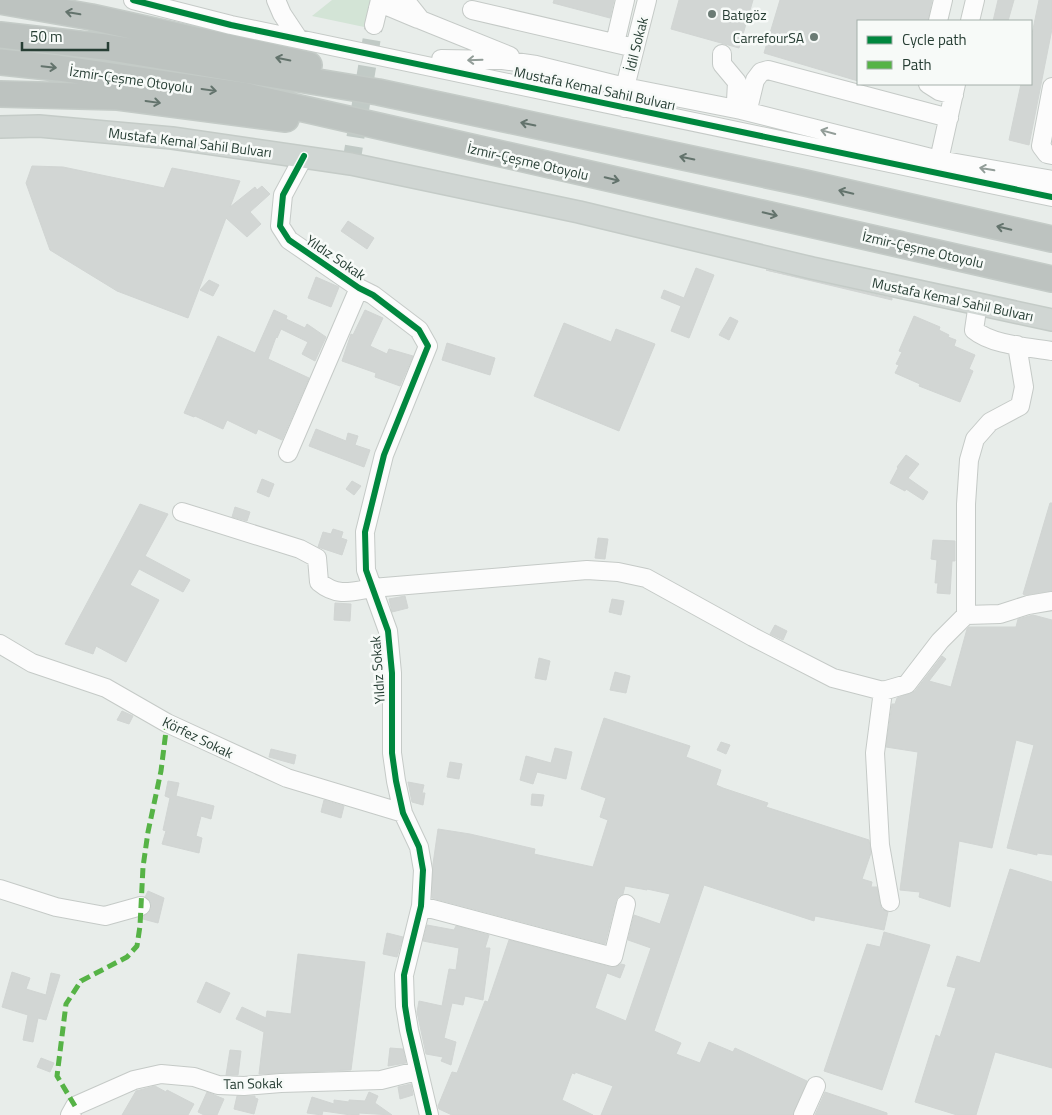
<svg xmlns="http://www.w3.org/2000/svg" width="1052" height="1115" font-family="'Titillium Web',sans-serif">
<rect width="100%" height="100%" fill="#e8edea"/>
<path fill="#d3e4d6" d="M332 0H376L369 28 312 16Z"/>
<path fill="#d2d6d4" stroke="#d1d5d3" d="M554 0H614L610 18 553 3Z
M679 0H753L739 48 671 29Z
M780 0H932L928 21H858V81L764 53Z
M998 0H1014L1008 21H993Z
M1039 0H1052V29L1029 145 1009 140 1021 84H1031V39Z
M32 166 63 167 164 188 172 168 240 181 230 207 255 187 257 190 262 186 270 194 250 212 261 224 247 237 226 218 188 318 117 291 50 250 26 183Z
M348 221 374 238 367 249 341 231Z
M696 268 714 275 689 338 671 331 681 306 661 298 664 290 684 298Z
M766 270 892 298V300Z
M316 277 339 287 331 307 308 298Z
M209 280 219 285 213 296 200 290Z
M274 310 287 316 286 319 305 328 307 324 326 337 315 361 302 354 308 342 281 329 277 338 276 337 268 359 309 378 282 440 258 429 256 434 227 420 223 429 195 416 194 417 184 413 218 336 255 353Z
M365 310 383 318 370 346 387 354 389 349 413 356 400 386 375 377 376 373 342 361 351 334 353 335Z
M914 316 940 327 939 330 949 335 948 337 956 340 954 346 975 355 969 369 973 371 960 402 919 386 920 384 895 373 899 365 896 364 902 352 899 351Z
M730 317 738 321 729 340 719 335Z
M564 323 611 342 616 329 655 344 619 431 534 396Z
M447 343 495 358 490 375 442 360Z
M316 429 346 441 348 433 358 436 355 445 370 450 364 467 309 446Z
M906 455 919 464 908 478 928 492 923 500 906 489 905 491 890 483 898 468 897 467Z
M262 479 274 484 269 497 257 492Z
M352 481 361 486 354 495 346 489Z
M1050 503H1052V591L1025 595 1023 594Z
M140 504 168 514 145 556 190 580 183 592 139 569 130 585 159 600 126 662 96 646 93 654 65 644Z
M235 507 250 512 247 521 232 517Z
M333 529 343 532 341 538 347 540 342 555 318 547 323 532 331 534Z
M598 538 608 539 605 559 595 558Z
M933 540 955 541V561H952L950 594 937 593 938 583H935L937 560 931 559Z
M405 596 408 608 392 612 389 599Z
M612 599 624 601 621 615 609 612Z
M335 603 351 604 350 621 334 620Z
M1033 615 1052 620V855L1037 853V855L1007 848 1034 745 1016 740 992 848 959 841 950 907 919 897 920 892 900 890 918 752 886 747 892 704H895L897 698 915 691 942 656 946 659 929 681 951 687 967 629 969 627H1016L1018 619Z
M775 625 787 631 783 640 770 634Z
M539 658 550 661 546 680 535 678Z
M615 672 630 676 626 693 610 690Z
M122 711 133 716 129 724 117 720Z
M604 718 690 746 686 757 721 770 716 785 723 788 768 803 766 807 869 840 871 853 862 879 872 882 871 887H877L880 904 882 909 888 912 884 930 815 916 814 921 704 885 654 1031 681 1043 676 1054 700 1063 709 1042 733 1052 735 1048 807 1081 793 1115H601L613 1086 575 1072V1074L572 1073 562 1100 593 1115H452L439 1109 438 1106 452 1072 457 1073 485 1001 488 1002 509 940 610 967H616L621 964 625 965 620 978 607 973 595 1008 626 1021 651 948 628 940 634 915 660 924 670 894 647 889V890L625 886 623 894 618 897 616 901 605 944 432 898 433 864 438 829 470 834 535 849 534 854 593 867 608 820 600 817 606 798 581 789Z
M721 742 730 745 726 754 717 750Z
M555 748 572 752 566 779 537 772 533 784 520 780 526 756 551 763Z
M271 749 296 755 294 764 269 757Z
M450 762 462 764 459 779 447 777Z
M168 781 179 783 176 796 214 806 211 819 201 816 196 836 202 838 199 853 162 844 166 831 163 830 170 798 165 796Z
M408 782 424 785 422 793H425L423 805 412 802Z
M532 794 544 795 542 806 531 805Z
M324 800 344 806 341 818 321 812Z
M1010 869 1052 882V1068L995 1052 976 1115H957L915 1102 936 1035 940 1037 956 988 947 986 957 956 980 963Z
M148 891 164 898 158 923 139 918 148 914 151 909V903L145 897Z
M427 925 454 930 456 926 489 935 485 948H490L483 1000 465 996 463 1005 452 1003 444 1038 456 1042 451 1065 441 1061 443 1057 426 1054 417 1012 419 1001 442 1006 449 969 456 970 459 948 423 941Z
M884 932 930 945 882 1090 824 1071 867 944 880 947Z
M387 933 403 937 397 957 383 954Z
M298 954 365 962 351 1070 259 1074 264 1032 236 1019 242 1007 266 1018 267 1011 291 1014Z
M12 972 30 978 26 989 46 995 51 973 60 975 46 1020 38 1018 33 1042 23 1040 28 1015 2 1007Z
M206 982 230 993 220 1013 197 1002Z
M390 1048 403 1049 406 1063 388 1066Z
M230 1050 241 1051 238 1075H226Z
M41 1058 54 1063 50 1072 37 1067Z
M411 1084 413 1095 400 1099 398 1087Z
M155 1086 166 1092 167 1090 194 1104 188 1115H122L136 1091Z
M207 1092 224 1099 217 1115H204L198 1112Z
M369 1092 378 1096 375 1103 392 1115 359 1113V1115H351L323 1111 322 1115 307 1113 312 1097 334 1104V1100L349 1102V1100L365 1101Z
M825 1092 887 1113V1115H815Z
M237 1096H255V1098L258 1099 254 1114 234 1109Z"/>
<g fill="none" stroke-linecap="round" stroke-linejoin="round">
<path stroke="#c1cac6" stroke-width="18" stroke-dasharray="18 9" stroke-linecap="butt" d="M351 164 374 25"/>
<g stroke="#c5cac7" stroke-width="20">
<path id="minor" d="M133 0 231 25 1052 197
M276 0 282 14 298 38
M405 0 421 20 510 56
M378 8 387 6 418 19
M472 10 635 48
M938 21 943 0
M970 21 975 0
M374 25 380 0
M615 43 625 0
M722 54V64L737 82 736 101 741 110 749 105 755 80 761 72 768 70 949 118
M441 59 503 60 536 65 625 87 647 0
M928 84 939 91 954 95
M1052 87 1041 146 1047 154 1052 155
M624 108 625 87 741 110 939 160 1052 180
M304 156 283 195 280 226 289 240 359 288 373 295 419 330 428 346 384 455 365 532 366 570 388 631 392 673V753L396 781 403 813 419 847 423 870 421 906 404 975 405 1006 409 1030 429 1115
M939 160 956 84
M978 303 974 330C992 345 1028 347 1052 351
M288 453 359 288
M182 512 300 549 317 558 319 582C337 597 351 592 372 588L587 570 618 572 646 578 753 637 833 678 883 691 907 684 940 641 966 615V504L969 460 975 439 990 422 1020 406 1024 387 1017 345
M966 615 1000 614 1028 605 1052 601
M0 644 32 663 106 688 167 723 287 778 403 813
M883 691 875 753 880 845 890 902
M0 889 56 907 105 916 141 906
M421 906 613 957 626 904
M70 1115 75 1106 134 1080 161 1074 194 1077 218 1085 244 1086 281 1083 381 1080 417 1071
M803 1115 816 1086"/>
</g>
<g stroke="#c4cbc7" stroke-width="24">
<path id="major" d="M0 127 39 126 172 138 351 164 579 212 812 268 1052 320"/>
</g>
<g stroke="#c4cbc7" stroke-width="28">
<path id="highway" d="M0 1 91 17 309 65
M0 35 105 47 378 92 805 183 1052 239
M0 62 58 68 242 95 1052 279
M0 94 118 97 286 119"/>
</g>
<use href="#minor" stroke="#fcfcfc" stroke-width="18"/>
<use href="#major" stroke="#d0d6d3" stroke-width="21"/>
<use href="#highway" stroke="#bdc3c0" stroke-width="25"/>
<path stroke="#56b346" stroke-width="5" stroke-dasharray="10 5" stroke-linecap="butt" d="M75 1106 57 1076 66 1004 81 981 127 957 137 946 140 926 143 867 148 832 161 771 167 723"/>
<g stroke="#f7faf8" stroke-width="9">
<path id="cycleway" d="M133 0 231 25 1052 197
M304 156 283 195 280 226 289 240 359 288 373 295 419 330 428 346 384 455 365 532 366 570 388 631 392 673V753L396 781 403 813 419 847 423 870 421 906 404 975 405 1006 409 1030 429 1115"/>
</g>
<use href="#cycleway" stroke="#00873e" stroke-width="6"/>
</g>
<defs><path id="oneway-shaft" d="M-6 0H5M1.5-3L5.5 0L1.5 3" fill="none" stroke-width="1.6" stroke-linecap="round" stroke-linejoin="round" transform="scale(1.25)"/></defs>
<g stroke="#63736c">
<use href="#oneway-shaft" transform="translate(73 13) rotate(-170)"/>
<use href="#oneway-shaft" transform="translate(283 59) rotate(-168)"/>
<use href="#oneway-shaft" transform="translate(49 67) rotate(6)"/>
<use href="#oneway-shaft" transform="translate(209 90) rotate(8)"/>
<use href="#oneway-shaft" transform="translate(153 102) rotate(8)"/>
<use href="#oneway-shaft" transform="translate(528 124) rotate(-168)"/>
<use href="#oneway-shaft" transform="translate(687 158) rotate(-168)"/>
<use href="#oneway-shaft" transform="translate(612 179) rotate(13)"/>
<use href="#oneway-shaft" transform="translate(846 192) rotate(-167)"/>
<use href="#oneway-shaft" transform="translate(770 214) rotate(13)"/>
<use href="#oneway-shaft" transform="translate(1004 228) rotate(-167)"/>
</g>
<g stroke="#929d98">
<use href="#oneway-shaft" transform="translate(475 60) rotate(178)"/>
<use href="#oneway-shaft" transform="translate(828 132) rotate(-165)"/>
<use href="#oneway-shaft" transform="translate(987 169) rotate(-170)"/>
</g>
<g fill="#6b7b74" stroke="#f7faf8" stroke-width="2">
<circle cx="712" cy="14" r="5"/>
<circle cx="814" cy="37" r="5"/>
</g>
<g text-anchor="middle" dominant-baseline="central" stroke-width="5" stroke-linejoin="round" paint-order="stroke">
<g font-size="14" fill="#273e34" stroke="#f7faf8" text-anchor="start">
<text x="722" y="14">Batıgöz</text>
<text x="804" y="37" text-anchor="end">CarrefourSA</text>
</g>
<g font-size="14" fill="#273e34" stroke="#f7faf8">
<text transform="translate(636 44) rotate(-76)">İdil Sokak</text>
<text transform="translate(131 79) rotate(8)">İzmir-Çeşme Otoyolu</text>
<text transform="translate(595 88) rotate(12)">Mustafa Kemal Sahil Bulvarı</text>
<text transform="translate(190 142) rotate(7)">Mustafa Kemal Sahil Bulvarı</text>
<text transform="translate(528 161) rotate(13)">İzmir-Çeşme Otoyolu</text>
<text transform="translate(923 249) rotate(13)">İzmir-Çeşme Otoyolu</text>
<text transform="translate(336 257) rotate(34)">Yıldız Sokak</text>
<text transform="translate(953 299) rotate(12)">Mustafa Kemal Sahil Bulvarı</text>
<text transform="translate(377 670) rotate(-94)">Yıldız Sokak</text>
<text transform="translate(198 737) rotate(26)">Körfez Sokak</text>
<text transform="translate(253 1083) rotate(-1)">Tan Sokak</text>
</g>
</g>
<rect x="857" y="20" width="175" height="65" fill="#f7faf8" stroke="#a4afaa"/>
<rect x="867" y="36" width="25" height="8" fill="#00873e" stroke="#a4afaa"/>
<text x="902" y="45" font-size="15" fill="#273e34">Cycle path</text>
<rect x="867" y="61" width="25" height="8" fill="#56b346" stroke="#a4afaa"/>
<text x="902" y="70" font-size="15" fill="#273e34">Path</text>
<path d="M22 42v8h86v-8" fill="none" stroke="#273e34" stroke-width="2.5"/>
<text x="30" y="42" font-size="15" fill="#273e34" stroke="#f7faf8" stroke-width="4" paint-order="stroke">50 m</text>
</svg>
